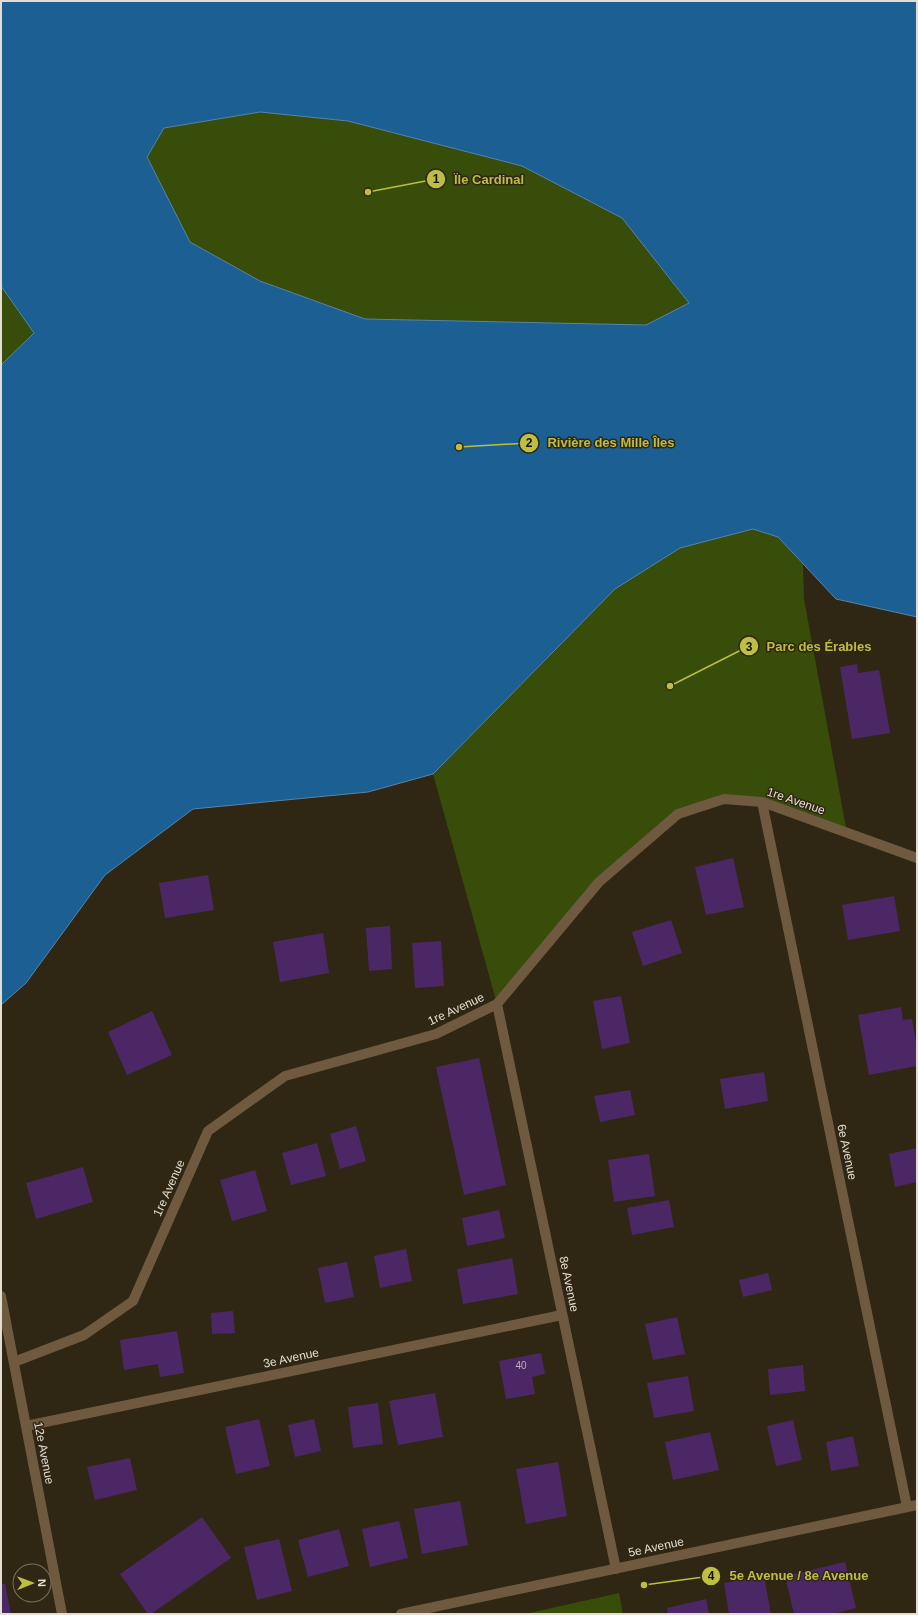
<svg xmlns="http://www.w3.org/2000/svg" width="918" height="1615" font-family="Arial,sans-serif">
<rect width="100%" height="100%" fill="#2f2713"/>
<path fill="#374d09" d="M260 112 348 121 522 166 622 218 689 303 647 325 365 319 260 281 190 242 147 157 164 128Z
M1 286 34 333 1 365Z
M753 528 778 537 803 564 804 599 847 833 762 802 724 799 678 814 593 890 497 1004 433 774 615 589 680 548Z
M619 1593 623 1614H525Z"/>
<path fill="#1b5f93" stroke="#5785a6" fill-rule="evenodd" d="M1 1H917V617L836 599 778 537 753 529 680 548 615 589 433 774 368 792 193 809 105 875 26 983 1 1005V365L34 333 1 286ZM260 112 348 121 522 166 622 218 689 303 646 325 365 319 260 281 190 242 147 157 164 128Z"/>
<path fill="#4b2865" d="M857 664 858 673 879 670 890 733 852 739 840 667Z
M733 858 744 907 706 915 695 867Z
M208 875 214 910 165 918 159 883Z
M894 896 900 931 848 940 842 905Z
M671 920 682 953 643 966 632 932Z
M390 926 392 969 369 971 366 928Z
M323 933 329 973 280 982 273 942Z
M441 941 444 986 415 988 412 943Z
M621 996 630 1043 602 1049 593 1001Z
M901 1007 903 1020 912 1019 917 1049V1066L869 1075 858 1015Z
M152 1011 172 1055 127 1075 108 1032Z
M479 1058 506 1185 464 1195 436 1067Z
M764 1072 768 1101 725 1109 720 1079Z
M630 1090 635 1115 600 1122 594 1096Z
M356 1126 366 1161 340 1169 330 1134Z
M317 1143 326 1176 291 1185 282 1153Z
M917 1148V1182L895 1187 889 1154Z
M649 1154 655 1196 614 1202 608 1160Z
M83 1167 93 1202 36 1219 26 1183Z
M255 1170 267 1211 232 1221 220 1180Z
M669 1200 674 1227 632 1235 627 1208Z
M499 1210 505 1238 467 1246 462 1218Z
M406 1249 412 1281 380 1288 374 1256Z
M512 1258 518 1294 463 1304 457 1269Z
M347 1262 354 1297 325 1303 318 1268Z
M768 1273 772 1290 743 1297 739 1280Z
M233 1311 235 1333 212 1334 211 1313Z
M677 1317 685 1354 653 1360 645 1324Z
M177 1331 184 1373 160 1377 158 1364 124 1370 120 1340Z
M541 1353 545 1374 532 1377 535 1394 506 1399 499 1361Z
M803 1365 805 1391 770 1395 768 1369Z
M688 1376 694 1411 654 1418 647 1383Z
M435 1393 443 1437 398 1445 389 1401Z
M378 1403 383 1444 353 1448 348 1407Z
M259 1419 270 1466 236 1474 225 1427Z
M314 1419 321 1451 295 1457 288 1425Z
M793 1420 802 1460 776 1466 767 1426Z
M710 1432 719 1470 673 1480 665 1442Z
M853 1436 859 1466 831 1471 826 1442Z
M130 1458 137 1490 95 1500 87 1467Z
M558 1462 567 1516 526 1524 516 1469Z
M460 1501 468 1545 422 1554 414 1509Z
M202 1517 231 1558 151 1614H148L120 1574Z
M399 1521 408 1558 370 1567 362 1529Z
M339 1529 349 1566 308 1577 298 1540Z
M279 1539 292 1591 257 1600 244 1547Z
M845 1562 856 1608 832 1614H794L785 1576Z
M764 1576 771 1614H729L724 1583Z
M1 1584H5L11 1614H1Z
M706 1599 709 1614H668L667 1608Z"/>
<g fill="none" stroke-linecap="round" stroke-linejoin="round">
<path stroke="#6f593f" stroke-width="10" d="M762 802 907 1507
M497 1004 616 1569
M1 1296 62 1614
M14 1362 84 1335 133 1301 208 1131 285 1076 436 1034 497 1004 599 882 678 814 724 799 762 802 917 858
M26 1426 562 1315
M401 1614 917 1505"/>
</g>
<g text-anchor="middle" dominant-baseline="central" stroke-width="3" stroke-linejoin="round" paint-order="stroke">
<g font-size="10" fill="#bdb0b6">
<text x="521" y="1365">40</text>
</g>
<g font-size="12" fill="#e3ded1" stroke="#2f2713">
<text transform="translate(796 801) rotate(19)">1re Avenue</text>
<text transform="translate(456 1009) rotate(-25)">1re Avenue</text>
<text transform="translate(847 1152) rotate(78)">6e Avenue</text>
<text transform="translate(169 1188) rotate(-66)">1re Avenue</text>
<text transform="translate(569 1284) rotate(78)">8e Avenue</text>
<text transform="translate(291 1358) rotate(-12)">3e Avenue</text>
<text transform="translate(44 1453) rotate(79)">12e Avenue</text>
<text transform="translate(656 1547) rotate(-12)">5e Avenue</text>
</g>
</g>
<path fill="none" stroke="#bebe42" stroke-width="1.5" d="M368 192L436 179M459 447L529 443M670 686L749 646M644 1585L711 1576"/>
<g fill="#bebe42" stroke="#2f2713" stroke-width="1.5">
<circle cx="368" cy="192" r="4"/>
<circle cx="459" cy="447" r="4"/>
<circle cx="670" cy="686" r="4"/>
<circle cx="644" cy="1585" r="4"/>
<circle cx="436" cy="179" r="10"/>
<circle cx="529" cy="443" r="10"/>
<circle cx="749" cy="646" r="10"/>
<circle cx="711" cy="1576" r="10"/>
</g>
<g font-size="12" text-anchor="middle" font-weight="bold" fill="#111">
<text x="436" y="183">1</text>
<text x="529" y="447">2</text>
<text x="749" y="651">3</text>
<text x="711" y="1580">4</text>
</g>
<g font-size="13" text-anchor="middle" font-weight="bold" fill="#bebe42" stroke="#2f2713" stroke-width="3" stroke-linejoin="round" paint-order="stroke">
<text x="489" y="184">Ïle Cardinal</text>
<text x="611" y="447">Rivière des Mille Îles</text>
<text x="819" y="651">Parc des Érables</text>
<text x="799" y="1580">5e Avenue / 8e Avenue</text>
</g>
<rect width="918" height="1615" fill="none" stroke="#e3ded1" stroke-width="4"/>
<g transform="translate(32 1583) rotate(89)"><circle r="19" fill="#2f2713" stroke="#77705f"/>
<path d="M0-3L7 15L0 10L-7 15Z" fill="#bebe42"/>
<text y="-6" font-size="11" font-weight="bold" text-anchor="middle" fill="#e3ded1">N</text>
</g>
</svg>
